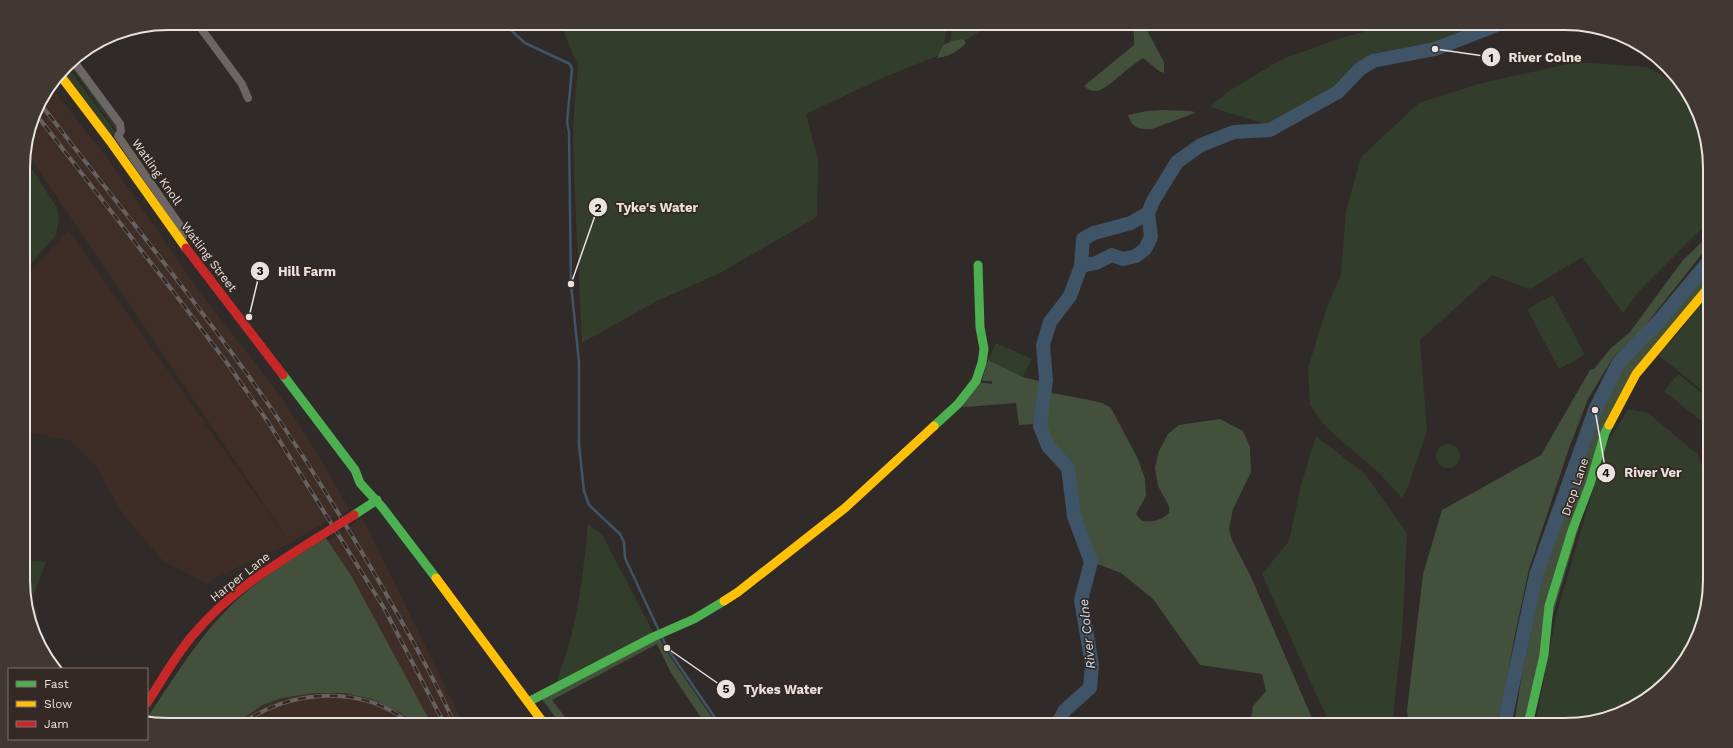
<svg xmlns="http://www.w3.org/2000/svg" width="1733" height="748" font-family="'Work Sans',sans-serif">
<rect width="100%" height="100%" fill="#302a28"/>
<path fill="#3e2d27" d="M68 230 290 543 213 579 208 584 163 561 123 514 94 464 71 441 24 431V279Z
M212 632 384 689 404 725H168Z"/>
<path fill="#3e2e27" d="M51 87 109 160 196 287 280 395 320 458 349 509 290 543 25 150 38 104Z
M362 518 369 531 464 725H404L304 557Z"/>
<path fill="#323e2b" d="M566 23H948L942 54 882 78 806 114 818 159 817 217 720 273 657 301 582 343 574 177 573 126 578 66 565 35Z
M953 23H994L949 50Z
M1398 23H1496L1433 45 1380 56 1369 60 1355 71 1338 90 1273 126 1219 110 1210 106 1229 91 1282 59 1341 38Z
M70 62 117 127V131L69 64Z
M1576 62 1647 67 1684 88 1709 149V221L1639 291 1623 313 1582 257 1530 289 1492 275 1420 340 1427 431 1407 489 1402 498 1379 473 1327 428 1310 405 1308 368 1327 307 1341 275 1346 211 1361 157 1419 103 1478 84Z
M67 66 116 133 115 134H110L63 71Z
M24 157 57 208 59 219 56 235 24 272Z
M1709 293V396L1657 354 1674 338Z
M1553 295 1585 355 1559 369 1527 309Z
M996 343 1032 359 1023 377 988 360Z
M1678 374 1709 399 1710 411 1701 421 1664 391Z
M1628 409 1648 413 1697 454 1710 482V581L1699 636 1680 669 1646 700 1575 725H1535L1557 612 1606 445Z
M1316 436 1365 474 1407 533 1402 635 1392 725H1330L1262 574 1289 541 1301 485Z
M1436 456a12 12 0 1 1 24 0a12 12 0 1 1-24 0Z
M588 523 603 536 653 632 556 682C577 632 583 576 588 523Z
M24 560 46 562 32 599C37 612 41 612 35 626L24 600Z"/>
<path fill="#43513c" d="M1129 23H1143L1164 62V73L1159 71 1143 58C1136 63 1128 68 1121 75 1110 83 1097 99 1084 86L1134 45V34Z
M963 39 966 43C959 51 948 57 937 58L943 45 952 41Z
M1164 110 1191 111 1194 112 1195 113 1152 129C1139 130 1132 128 1128 115L1147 111Z
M1709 235V245L1640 332 1614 356 1588 399 1568 451 1529 569 1514 639 1504 696 1496 725H1409L1407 710 1423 574 1442 510 1541 455 1590 370 1594 369 1610 349 1630 332 1683 260Z
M1709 264V285L1615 406 1540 658 1525 725H1514L1522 674 1542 576 1568 502 1583 450 1606 391 1621 366 1658 325Z
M988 360 1023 377 1043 382 1037 424 1019 425 1016 403 965 407 962 406 977 382 992 384V381H982Z
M1046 392 1085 399 1102 403 1111 408 1138 459 1145 479 1146 496 1136 514 1142 521C1153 522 1160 521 1169 513V506L1158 486 1155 468 1159 451 1168 434 1179 425 1220 419 1243 431 1250 447 1251 472 1233 509 1229 529 1232 540 1251 577 1315 725H1250L1253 706 1266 691 1262 674 1200 665 1153 599 1121 573 1095 563 1084 535 1071 468 1052 448 1042 425Z
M326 538 352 577 432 725H416L401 713 372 699 345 693H313L282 698 262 705 235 725H168L147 721V718C177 674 204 627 245 593 270 571 298 555 326 538Z
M659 637 665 649 717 725H706L671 673 657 644 552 700 571 725H561L541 698Z"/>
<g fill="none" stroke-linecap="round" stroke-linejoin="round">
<path stroke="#405467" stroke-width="2.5" d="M496 23 512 31 525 43 570 64 572 69 567 122 569 132 571 284 579 362V445L584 491 589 505 620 534 624 542 625 558 659 631
M662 637 667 648 720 725"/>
<path stroke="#405467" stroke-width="14" d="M1081 266 1096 263 1112 255 1123 259 1136 256 1145 249 1151 237 1148 213
M1057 725 1065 710 1090 688 1092 665 1081 600 1091 562 1074 516 1068 468 1048 446 1040 426 1046 380 1043 345 1050 322 1070 296 1081 266 1083 239 1094 233 1131 223 1148 213 1153 201 1177 162 1201 145 1234 132 1270 130 1338 92 1360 69 1373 61 1435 49 1502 23
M1504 725 1536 575 1595 410 1619 362 1659 321 1709 261"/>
<path stroke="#6b6564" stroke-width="8" d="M197 23 242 84 248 98
M72 59 120 124 121 131 118 136 186 234 179 239"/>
<path stroke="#4caf50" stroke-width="9" d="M283 375 355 470 360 483 382 507 436 578
M934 426 958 404 976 381 982 363 984 349 980 327 978 265
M354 515 377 500
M528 702 653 637 694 619 724 601
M1528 725 1544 655 1549 606 1572 531 1590 484 1605 433 1609 425"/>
<path stroke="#ffc107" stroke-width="9" d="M60 75 110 141 186 248
M1609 425 1636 374 1709 287
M436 578 545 725
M724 601 738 592 845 508 934 426"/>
<path stroke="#c62828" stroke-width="9" d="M186 248 283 375
M147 703C162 680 175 656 193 635 227 594 272 566 317 538"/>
<g stroke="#676161" stroke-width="4">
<path id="rail" d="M39 102C110 194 183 284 250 378 297 444 340 514 381 585 407 631 434 677 455 725
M35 113 175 294 227 363 268 422 384 608 445 725
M240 725C288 689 365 683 411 725"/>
</g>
<use href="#rail" stroke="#342924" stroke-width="2.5" stroke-dasharray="8" stroke-linecap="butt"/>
<path stroke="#c62828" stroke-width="9" d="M317 538 354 515"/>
</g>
<g text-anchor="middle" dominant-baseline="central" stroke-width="3.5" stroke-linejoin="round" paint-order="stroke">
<g font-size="12" fill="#e9e2de" stroke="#342924">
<text transform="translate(157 172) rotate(55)">Watling Knoll</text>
<text transform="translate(209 257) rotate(53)">Watling Street</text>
<text transform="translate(1575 487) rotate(-71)">Drop Lane</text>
<text transform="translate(240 577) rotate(-38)">Harper Lane</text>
</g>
<g font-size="13" font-style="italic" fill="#cae4fd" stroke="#342924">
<text transform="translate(1087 634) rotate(-96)">River Colne</text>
</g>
</g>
<path d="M0 0H1733V748H0ZM168 30H1565A138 138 0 0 1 1703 168V580A138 138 0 0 1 1565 718H168A138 138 0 0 1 30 580V168A138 138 0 0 1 168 30Z" fill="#423833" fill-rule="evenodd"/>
<path fill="none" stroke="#e9e2de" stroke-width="2" d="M168 30H1565A138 138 0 0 1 1703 168V580A138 138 0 0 1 1565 718H168A138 138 0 0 1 30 580V168A138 138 0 0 1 168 30Z"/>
<path fill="none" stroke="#e9e2de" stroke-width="1.5" d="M1435 49L1491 57M571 284L598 207M249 317L260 271M1595 410L1606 473M667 648L726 689"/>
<g fill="#e9e2de" stroke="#342924" stroke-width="1.5">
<circle cx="1435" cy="49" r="4"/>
<circle cx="571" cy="284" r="4"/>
<circle cx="249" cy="317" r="4"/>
<circle cx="1595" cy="410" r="4"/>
<circle cx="667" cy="648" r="4"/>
<circle cx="1491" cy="57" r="10"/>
<circle cx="598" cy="207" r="10"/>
<circle cx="260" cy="271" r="10"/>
<circle cx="1606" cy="473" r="10"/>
<circle cx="726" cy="689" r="10"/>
</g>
<g font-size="12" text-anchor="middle" font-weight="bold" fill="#111">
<text x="1491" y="62">1</text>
<text x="598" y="212">2</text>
<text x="260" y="275">3</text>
<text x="1606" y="477">4</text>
<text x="726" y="693">5</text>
</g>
<g font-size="13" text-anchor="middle" font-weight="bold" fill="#e9e2de" stroke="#342924" stroke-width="3.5" stroke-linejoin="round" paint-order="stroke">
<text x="1545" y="62">River Colne</text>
<text x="657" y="212">Tyke's Water</text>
<text x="307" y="276">Hill Farm</text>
<text x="1653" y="477">River Ver</text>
<text x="783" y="694">Tykes Water</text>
</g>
<rect x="8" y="668" width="140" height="72" fill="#342924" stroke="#7c736e"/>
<rect x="16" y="681" width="20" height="6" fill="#4caf50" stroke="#7c736e"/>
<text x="44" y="688" font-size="12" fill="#e9e2de">Fast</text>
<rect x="16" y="701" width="20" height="6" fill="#ffc107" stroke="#7c736e"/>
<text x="44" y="708" font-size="12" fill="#e9e2de">Slow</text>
<rect x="16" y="721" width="20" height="6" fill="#c62828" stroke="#7c736e"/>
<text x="44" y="728" font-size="12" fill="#e9e2de">Jam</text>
</svg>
